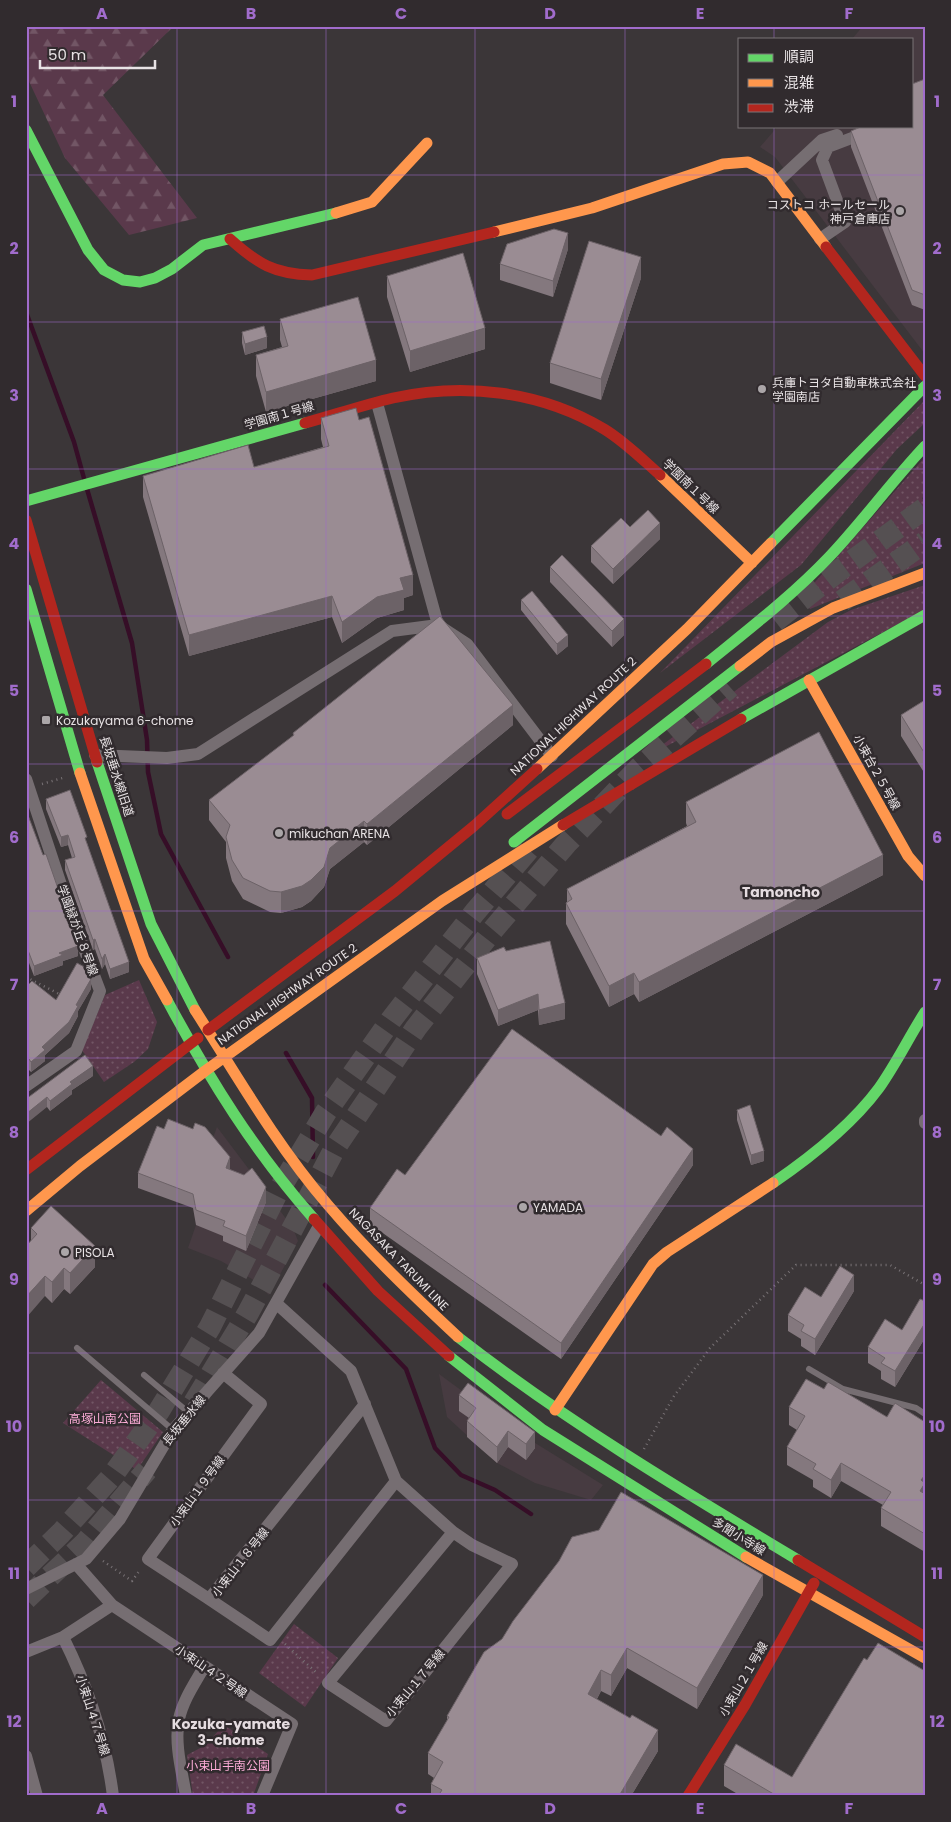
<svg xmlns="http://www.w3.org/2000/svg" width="951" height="1822" font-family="Poppins,'Noto Sans JP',sans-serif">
<defs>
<pattern id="grass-dots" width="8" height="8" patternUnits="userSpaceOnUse" patternTransform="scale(1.25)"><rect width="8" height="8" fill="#5a394b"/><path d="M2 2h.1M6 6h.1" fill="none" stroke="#725665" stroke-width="1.8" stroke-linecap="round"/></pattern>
<pattern id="forest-firs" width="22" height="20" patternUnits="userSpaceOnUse" patternTransform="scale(1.25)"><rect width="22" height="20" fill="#5a394b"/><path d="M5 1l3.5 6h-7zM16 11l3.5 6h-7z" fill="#725665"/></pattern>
</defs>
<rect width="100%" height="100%" fill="#3b3638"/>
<path fill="#473b41" d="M863 26H925V354L775 157 760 147 778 126H912V39H852Z
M217 1127 293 1228 298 1241 269 1295 252 1279 221 1261 188 1248 196 1225 194 1213 210 1174 203 1165Z
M439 1374 519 1433 603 1485 591 1500 535 1483 497 1463 447 1417Z"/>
<path fill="url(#grass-dots)" d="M925 400V423L897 449 801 565 660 673Z
M925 457V496L922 498 925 502V563L810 609 801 598Z
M925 585V610L646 757 828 622 851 610Z
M139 980 157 1022 148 1049 134 1062 104 1082 82 1050 105 995Z
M101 1380 163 1432 137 1470 63 1423Z
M294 1624 338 1658 305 1707 259 1673Z
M224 1725 268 1754 253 1796H193L187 1755 204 1746Z"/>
<path fill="url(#forest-firs)" d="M26 26H174L103 95 197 218 129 235 65 158 26 75Z"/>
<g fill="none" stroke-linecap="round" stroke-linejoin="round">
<path stroke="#360e27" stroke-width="4.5" d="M26 312 74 442 85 482
M87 489 132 643 147 740 148 772 161 834 228 957
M286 1053 312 1098 313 1157
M325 1285 406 1369 435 1448 461 1475 495 1490 531 1514"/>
<path stroke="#555052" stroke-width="22" stroke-dasharray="22 11" stroke-linecap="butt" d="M842 601 925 542
M775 621 837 572 925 508
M194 1403 248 1313 335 1148 416 1028 492 931 566 844 639 768 730 687
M26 1567 61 1533 113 1475 159 1411 210 1327 276 1195 326 1112 391 1020 475 912 530 848
M26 1599 85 1543 147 1470"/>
<path stroke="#797376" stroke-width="2.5" stroke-dasharray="1 4" stroke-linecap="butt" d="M42 784 66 777
M26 977 61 995
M644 1449 674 1396 710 1348 796 1265H890L925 1285
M103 1561 132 1581 140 1570
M285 1644 318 1674"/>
<path stroke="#766e72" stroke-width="6" d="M77 1348 173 1430
M809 1369 843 1389 916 1408 925 1414
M144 1375 188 1412"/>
<path stroke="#766e72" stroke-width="12" d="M777 182 822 140 837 135
M820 239 845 222 822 160 828 147 857 136
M377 403 438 625 467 644 552 756
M95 755 167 758 198 754 392 631 438 625
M26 779 69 909 100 991 76 1051 26 1086
M925 1120V1123
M277 1304 351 1371 396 1481 453 1532 472 1545 512 1564 386 1721 328 1683 453 1532
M365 1404 209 1599 270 1640 396 1481
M76 1564 112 1605 292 1724 262 1796
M26 1589 86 1559 120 1519 173 1430 259 1333 319 1226
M209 1599 148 1559 261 1404 223 1373
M63 1637C88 1687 106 1740 113 1796
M26 1652 63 1637 112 1605
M26 1756 37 1796
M186 1796C182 1772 174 1743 179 1719 183 1700 195 1683 204 1667"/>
<path stroke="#63d668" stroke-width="11" d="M26 130 88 250 104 270 123 280 140 282 155 278 172 269 203 245 336 213
M26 501 305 423
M771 543 925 386
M26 589 80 773
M706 664C749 629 792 596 830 556 863 521 892 481 925 446
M741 719 925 615
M97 762 151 924 195 1010
M514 842 740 666
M167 1000C210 1080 254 1151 314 1219
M773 1183C811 1157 851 1126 879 1088 896 1064 909 1037 925 1012
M458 1337C566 1421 681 1490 798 1560
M449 1356 543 1430 746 1557"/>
<path stroke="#ff974d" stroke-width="11" d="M336 213 372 202 427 143
M494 232 592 208 723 164 748 162 770 173 826 247
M660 475 752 563
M740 666 771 642 833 608 925 573
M809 680 908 856 925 876
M537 769 687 629 771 543
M80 773 144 959 167 1000
M195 1010C237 1076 277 1146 328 1205 368 1252 413 1295 458 1337
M205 1071 442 901 563 825
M26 1211 80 1166 205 1071
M555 1410 653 1264 667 1252 773 1183
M746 1557 925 1658"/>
<path stroke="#b3261e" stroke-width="11" d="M230 239C258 264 274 274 312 275L494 232
M826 247 925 376
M305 423C334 415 363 405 393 398 464 382 541 391 604 429 624 441 642 459 660 475
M26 520 97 762
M507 814 706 664
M563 825 741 719
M208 1030 395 891 474 826 537 769
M26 1170 198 1038
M314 1219 378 1291 449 1356
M798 1560 925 1637
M688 1796 745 1705 814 1583"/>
</g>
<path fill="#84787e" d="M925 79V310L912 305 851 147V131L912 126Z
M568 249 553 297 500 280V264Z
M387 276 485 349 410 372 387 297Z
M641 278 601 400 550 383V363Z
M280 319 376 381 266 412 256 376V355L282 347 280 340Z
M242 332 267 348 245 355 242 343Z
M321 418 413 595 404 598V610L377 618 342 643 332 617 189 656 143 497V476L254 467 323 447 321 439Z
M630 527 660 539 613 584 591 562V546Z
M550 567 624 635 612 647 550 582Z
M521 600 568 646 557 655 521 610Z
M925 625V649L923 647V626Z
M925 700V774L901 736V715Z
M513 725 367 845 364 842 330 869 324 887 311 901 302 907 281 913 270 912 243 899 232 881 226 858V842L209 820V800L293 736V733Z
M46 799 87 843 129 972 110 979 105 964 102 969 95 949 93 950 65 870V860L72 858 68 845 61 847 46 809Z
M686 802 883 875 639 1002 634 994 609 1007 566 924V903L567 902V889L687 826 686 823Z
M26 810 78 956 63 961V965L34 976 26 955Z
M506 951 565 1019 539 1025 538 1010 498 1026 477 974V958Z
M26 987 56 1000 91 989 78 1011V1016L69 1033 45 1055V1061L31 1072 29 1070Z
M93 1076 72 1090V1094L50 1111 47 1107 26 1099Z
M737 1110 764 1161 751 1165 737 1120Z
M693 1165 561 1359 370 1224V1208L405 1175Z
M230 1170 266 1202 246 1251 223 1241V1236L196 1225 193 1208 138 1188V1173Z
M31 1228 95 1267 70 1294 64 1289 52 1303 45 1296 31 1241Z
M854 1291 815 1355 801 1346V1339L788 1331V1315L821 1297Z
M925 1301V1338L895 1387 881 1379V1371L868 1363V1347L902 1330Z
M824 1389 887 1417 925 1422V1552L881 1526V1508L883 1505 841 1481 831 1498 813 1487V1480L787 1465V1447L797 1430 789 1425V1407Z
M459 1395 535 1448 526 1460 508 1447 497 1463 467 1437V1421L469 1418 459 1411Z
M763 1595 697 1709 627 1668 611 1696 601 1691 597 1699 658 1751 631 1796H431V1784L434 1778 428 1774V1753L447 1721V1716Z
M867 1660 925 1796H741L724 1786V1765L792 1777Z"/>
<path fill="#6c6267" d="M568 233V249L553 297V281Z
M641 257V278L601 400V379Z
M485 328V349L410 372V351Z
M267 337V348L245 355V344Z
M376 360V381L266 412V392Z
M660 523V539L613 584V569Z
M413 575V595L404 598V610L377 618 342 643V622L400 578Z
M332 596V617L189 656V635Z
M624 619V635L612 647V631Z
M568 635V646L557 655V644Z
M513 705V725L367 845V824Z
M364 821V842L330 869 324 887 311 901 302 907 281 913V892L330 848Z
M68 835V845L61 847V837Z
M883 855V875L639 1002V982Z
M95 939V949L93 950V940Z
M78 946V956L63 961V965L34 976V966L59 953Z
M105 954V964L102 969V959Z
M129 962V972L110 979V969Z
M634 973V994L609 1007V986Z
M91 979V989L78 1011V1016L69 1033 45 1055V1061L31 1072V1062L42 1047 76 1005Z
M538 994V1010L498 1026V1010Z
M565 1003V1019L539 1025V1010Z
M29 1059V1070L26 1072V1061Z
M93 1066V1076L72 1090V1094L50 1111V1101L70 1082Z
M47 1097V1107L26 1124V1114Z
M693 1149V1165L561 1359V1343Z
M764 1151V1161L751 1165V1155Z
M230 1157V1172L226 1168Z
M266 1187V1202L246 1251V1236Z
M95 1246V1267L70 1294V1273Z
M64 1268V1289L52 1303V1282Z
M854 1275V1291L815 1355V1339Z
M45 1276V1296L26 1318V1297Z
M925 1323V1338L895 1387V1371Z
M508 1431V1447L497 1463V1447Z
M535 1432V1448L526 1460V1444Z
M841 1463V1481L831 1498V1480Z
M925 1475V1501L920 1491 921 1480Z
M763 1575V1595L697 1709V1688Z
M627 1648V1668L611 1696V1675Z
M601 1670V1691L588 1715V1694Z
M658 1730V1751L631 1796H619Z"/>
<path fill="#9a8c93" stroke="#6c6267" d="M925 79V295L912 290 851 131 863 126H912V84Z
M554 229 568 233 553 281 500 264 507 244Z
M589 241 641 257 601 379 550 363Z
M463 253 485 328 410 351 387 276Z
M358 297 376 360 266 392 256 355 288 346 280 319Z
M264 326 267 337 245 344 242 332Z
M356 408 359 420 369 417 413 575 400 578 404 590 377 597 342 622 332 596 189 635 143 476 248 445 254 467 329 446 321 418Z
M648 510 660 523 613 569 591 546 621 518 630 527Z
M562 555 624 619 612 631 550 567Z
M532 591 568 635 557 644 521 600Z
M440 616 513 705 367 824 364 821 330 848 324 867 311 880 302 886 281 892 270 891 243 878 232 860 226 837 230 825 209 800 294 735 293 733Z
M925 700V754L901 715Z
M819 732 883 855 639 982 634 973 609 986 566 903 572 899 567 889 696 822 686 802Z
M70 790 87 837 85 838 129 962 110 969 105 954 102 959 95 939 93 940 65 860 75 857 68 835 61 837 46 799Z
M26 810 43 855 46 854 78 946 59 953 63 955 34 966 26 945Z
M550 941 565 1003 539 1010 538 994 498 1010 477 958 504 947 506 951Z
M77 963 86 968 91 979 76 1005 78 1006 69 1022 42 1047 45 1050 31 1062 29 1059 26 1061V987L32 981 56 1000Z
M512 1029 661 1136 667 1127 693 1149 561 1343 370 1208 397 1169 405 1175Z
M85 1055 93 1066 70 1082 72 1084 50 1101 47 1097 26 1114V1099Z
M750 1105 764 1151 751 1155 737 1110Z
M168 1119 193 1129 195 1123 205 1127 230 1157 226 1168 244 1175 252 1168 266 1187 246 1236 223 1226 225 1221 196 1210 193 1194 138 1173 157 1126 164 1129Z
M51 1206 95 1246 70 1273 64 1268 52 1282 45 1276 26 1297V1246L37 1234 31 1228Z
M840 1266 854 1275 815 1339 801 1331 804 1325 788 1315 805 1287 821 1297Z
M920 1299 925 1301V1323L895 1371 881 1363 885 1358 868 1347 885 1319 902 1330Z
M806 1379 824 1389 828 1382 887 1417 895 1403 925 1422V1475L921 1480 925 1483 920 1491 925 1494V1534L881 1508 891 1492 841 1463 831 1480 813 1469 816 1464 787 1447 805 1416 789 1407Z
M468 1383 535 1432 526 1444 508 1431 497 1447 467 1421 476 1408 459 1395Z
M621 1492 763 1575 697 1688 627 1648 611 1675 601 1670 588 1694 630 1718 632 1715 658 1730 619 1796H438L442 1790 431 1784 443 1762 428 1753 449 1717 447 1716 484 1652 502 1639 513 1621 559 1561 572 1537 599 1530Z
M878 1643 925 1671V1796H777L724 1765 736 1744 792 1777 864 1658 867 1660Z"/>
<path fill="none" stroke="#a16ccc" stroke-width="1" stroke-opacity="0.55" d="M177 26V1796M326 26V1796M475 26V1796M625 26V1796M774 26V39M774 126V1796M26 175H925M26 322H925M26 469H925M26 616H925M26 764H925M26 911H925M26 1058H925M26 1206H925M26 1353H925M26 1500H925M26 1647H925"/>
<g fill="#aba6a8" stroke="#312b2e" stroke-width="2">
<circle cx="900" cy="211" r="5"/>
<circle cx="762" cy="389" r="5"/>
<rect x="41" y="715" width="10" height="10" rx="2.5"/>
<circle cx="279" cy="833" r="5"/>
<circle cx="523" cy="1207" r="5"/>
<circle cx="65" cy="1252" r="5"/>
</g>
<g text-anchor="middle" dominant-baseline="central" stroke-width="5" stroke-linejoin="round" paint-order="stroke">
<g font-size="12" fill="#e8e3e5" stroke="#312b2e" text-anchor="start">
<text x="890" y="204" text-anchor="end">コストコ ホールセール<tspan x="890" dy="14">神戸倉庫店</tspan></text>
<text x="772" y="382">兵庫トヨタ自動車株式会社<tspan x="772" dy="14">学園南店</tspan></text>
<text x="56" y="720">Kozukayama 6-chome</text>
<text x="289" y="833">mikuchan ARENA</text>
<text x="533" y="1207">YAMADA</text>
<text x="75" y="1252">PISOLA</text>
</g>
<g font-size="12" fill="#e8e3e5" stroke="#312b2e">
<text transform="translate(279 415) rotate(-16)">学園南１号線</text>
<text transform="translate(691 486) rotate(44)">学園南１号線</text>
<text transform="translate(573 716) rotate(-43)">NATIONAL HIGHWAY ROUTE 2</text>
<text transform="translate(877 772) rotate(61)">小束台２５号線</text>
<text transform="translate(117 776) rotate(72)">長坂垂水線旧道</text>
<text transform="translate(78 930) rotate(70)">学園緑が丘８号線</text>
<text transform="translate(287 994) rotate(-35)">NATIONAL HIGHWAY ROUTE 2</text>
<text transform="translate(399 1259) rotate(46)">NAGASAKA TARUMI LINE</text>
<text transform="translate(184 1420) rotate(-51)">長坂垂水線</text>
<text transform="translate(197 1491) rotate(-54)">小束山１９号線</text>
<text transform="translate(739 1536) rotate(32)">多聞小寺線</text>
<text transform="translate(240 1562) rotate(-52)">小束山１８号線</text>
<text transform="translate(211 1671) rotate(34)">小束山４２号線</text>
<text transform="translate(743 1679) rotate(-60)">小束山２１号線</text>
<text transform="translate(415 1683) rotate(-50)">小束山１７号線</text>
<text transform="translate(93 1715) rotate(72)">小束山４７号線</text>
</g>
<g font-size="12" fill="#fcacd7" stroke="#312b2e">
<text x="105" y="1418">高塚山南公園</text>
<text x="228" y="1765">小束山手南公園</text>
</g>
<g font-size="14" font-weight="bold" fill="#e5dce0" stroke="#312b2e">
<text x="781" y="892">Tamoncho</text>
<text x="231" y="1724">Kozuka-yamate<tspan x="231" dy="16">3-chome</tspan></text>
</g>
</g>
<rect width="951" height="1822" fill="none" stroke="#312b2e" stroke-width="55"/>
<rect x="738" y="38" width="175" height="90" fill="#312b2e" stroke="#7a7577"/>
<rect x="748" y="54" width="25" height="8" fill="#63d668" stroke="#7a7577"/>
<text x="784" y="62" font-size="15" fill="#e8e3e5">順調</text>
<rect x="748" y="79" width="25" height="8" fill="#ff974d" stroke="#7a7577"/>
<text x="784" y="88" font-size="15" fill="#e8e3e5">混雑</text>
<rect x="748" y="104" width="25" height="8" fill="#b3261e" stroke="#7a7577"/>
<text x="784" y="112" font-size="15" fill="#e8e3e5">渋滞</text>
<path d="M40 60v8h115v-8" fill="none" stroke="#e8e3e5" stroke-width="2.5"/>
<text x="48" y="60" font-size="15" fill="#e8e3e5" stroke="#312b2e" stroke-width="4" paint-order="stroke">50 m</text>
<rect x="28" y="28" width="896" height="1766" fill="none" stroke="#a16ccc" stroke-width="2"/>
<g font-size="16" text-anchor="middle" font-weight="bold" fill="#a16ccc">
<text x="102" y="19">A</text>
<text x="251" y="19">B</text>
<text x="401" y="19">C</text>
<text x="550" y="19">D</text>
<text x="700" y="19">E</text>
<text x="849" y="19">F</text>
<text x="14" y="107">1</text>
<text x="937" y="107">1</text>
<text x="14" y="254">2</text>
<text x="937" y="254">2</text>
<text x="14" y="401">3</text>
<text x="937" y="401">3</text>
<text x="14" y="549">4</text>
<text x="937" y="549">4</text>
<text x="14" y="696">5</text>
<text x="937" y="696">5</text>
<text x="14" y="843">6</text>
<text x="937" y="843">6</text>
<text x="14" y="990">7</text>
<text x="937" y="990">7</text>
<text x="14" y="1138">8</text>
<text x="937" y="1138">8</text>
<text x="14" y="1285">9</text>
<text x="937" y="1285">9</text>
<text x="14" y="1432">10</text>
<text x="937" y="1432">10</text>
<text x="14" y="1579">11</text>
<text x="937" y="1579">11</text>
<text x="14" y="1727">12</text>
<text x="937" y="1727">12</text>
<text x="102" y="1814">A</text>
<text x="251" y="1814">B</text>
<text x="401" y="1814">C</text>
<text x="550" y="1814">D</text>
<text x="700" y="1814">E</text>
<text x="849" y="1814">F</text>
</g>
</svg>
